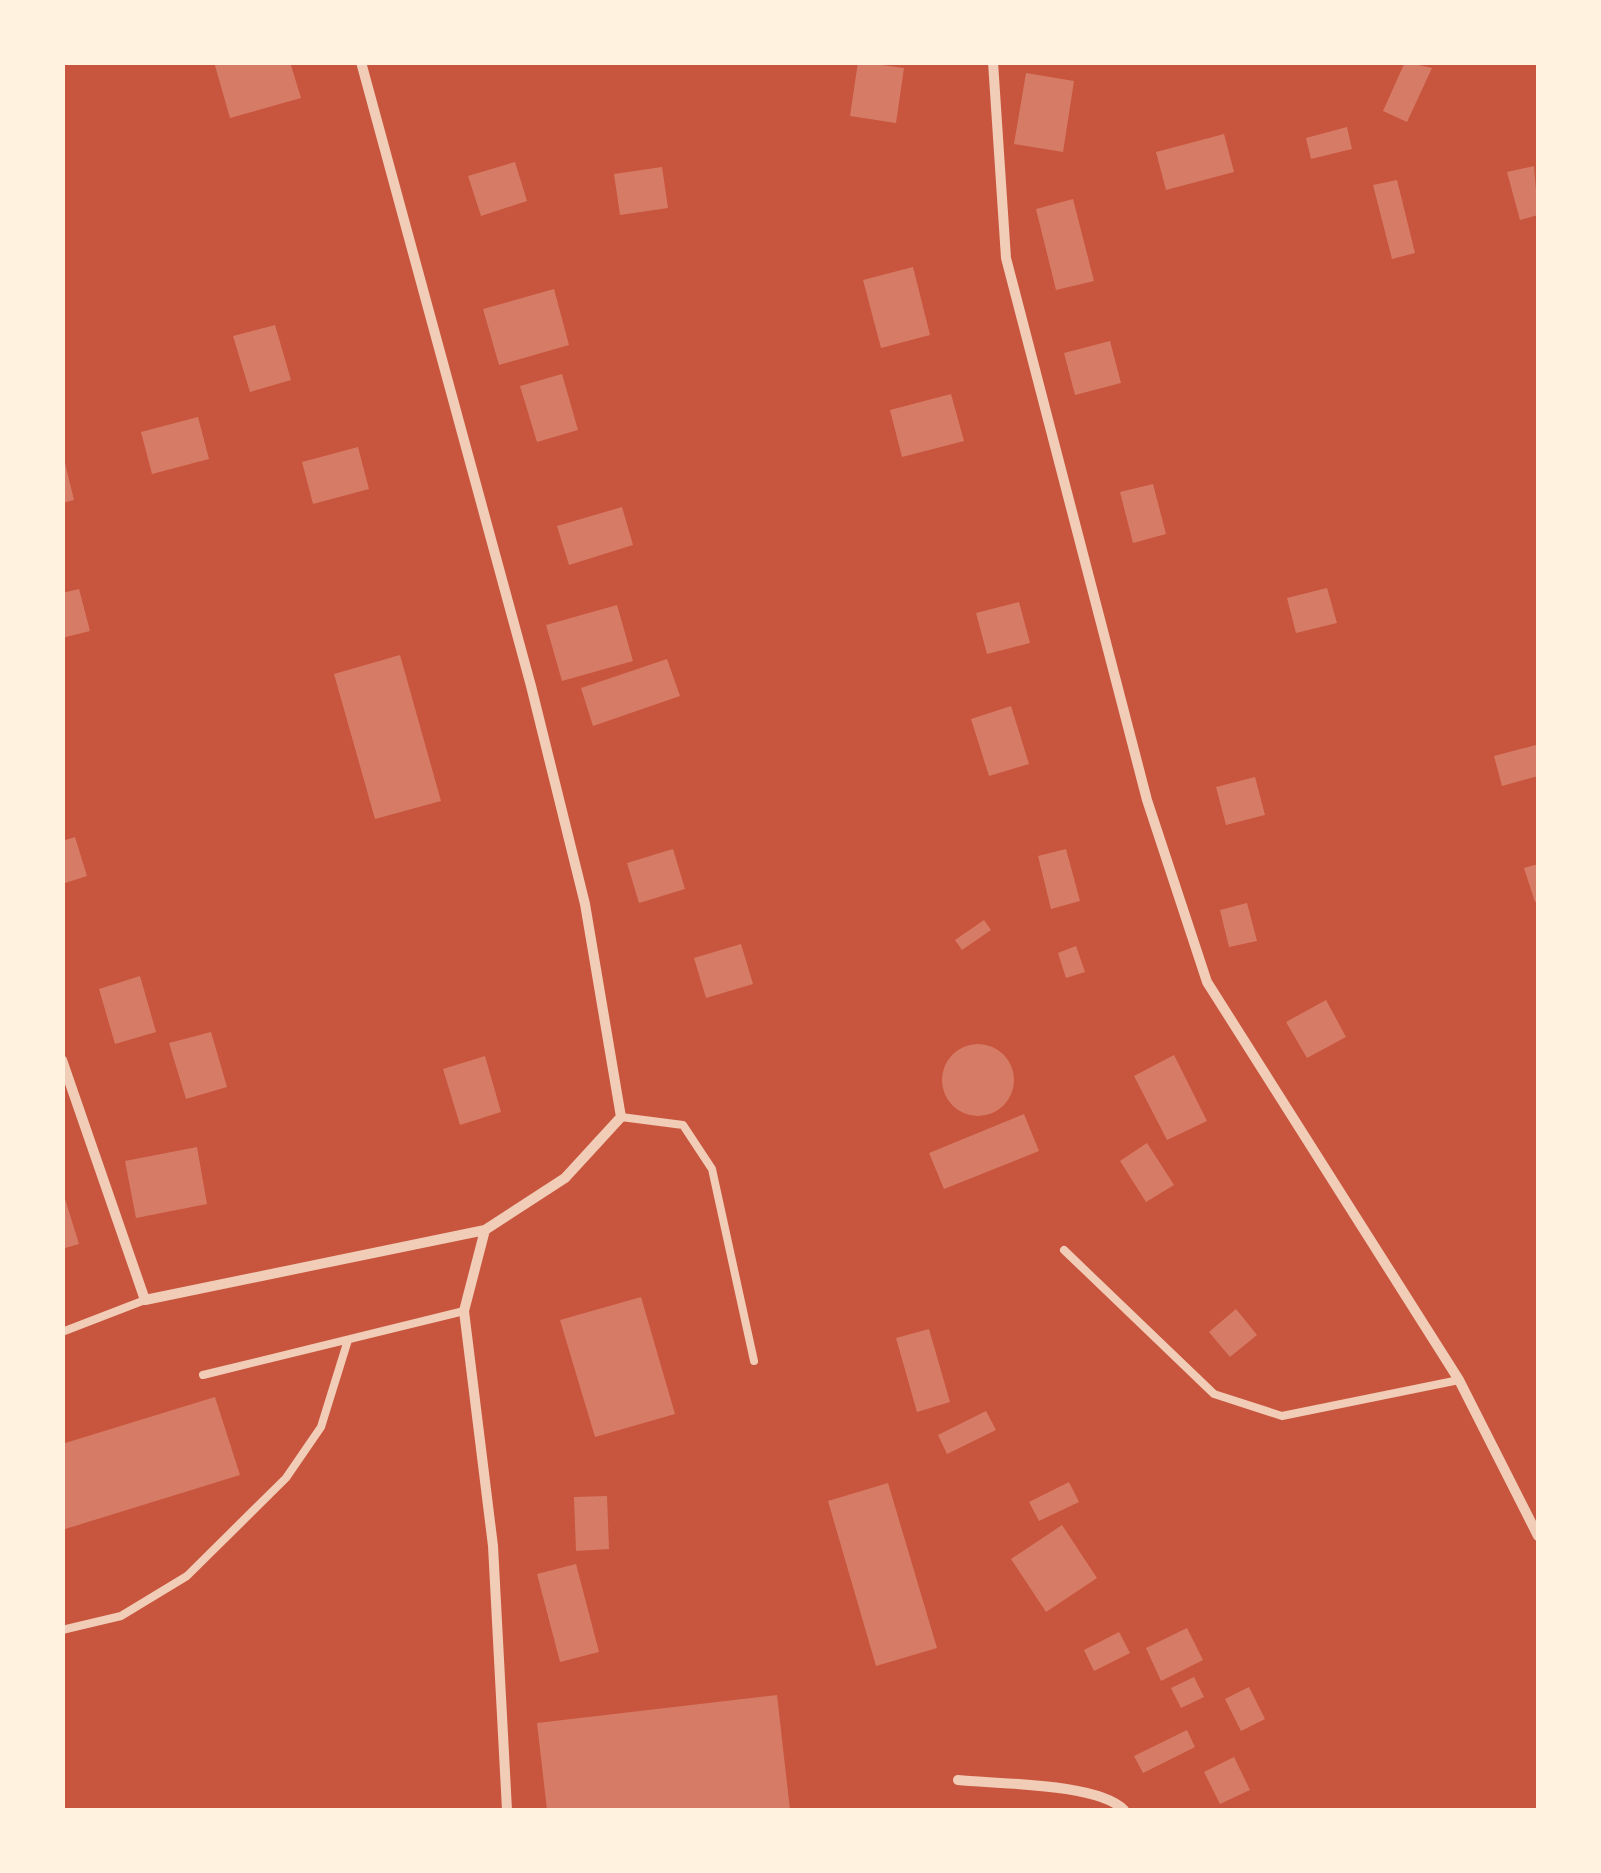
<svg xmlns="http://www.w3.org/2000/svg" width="1601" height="1873" font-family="'Golos Text',sans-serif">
<rect width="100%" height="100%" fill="#c8553d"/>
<path fill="#d67c66" d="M214 62H290L301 98 230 118Z
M858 62 904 68 896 123 850 116Z
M1405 62 1432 68 1407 122 1383 111Z
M1026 73 1074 81 1063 152 1014 144Z
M1347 127 1352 149 1311 159 1306 138Z
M1224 134 1234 172 1166 190 1156 152Z
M515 162 527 201 481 216 468 176Z
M1534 166 1538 215 1520 220 1507 172Z
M662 167 668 208 620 215 614 174Z
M1397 180 1415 253 1392 259 1373 185Z
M1073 199 1094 281 1056 290 1036 209Z
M913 267 930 335 881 348 863 280Z
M554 289 569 345 499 365 483 309Z
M275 325 291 380 250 392 233 336Z
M1110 341 1121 383 1075 395 1064 353Z
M562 374 578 430 537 442 520 386Z
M951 394 964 441 902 457 890 410Z
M198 417 209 459 152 474 141 432Z
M358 447 369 489 313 504 302 462Z
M64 459 74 500 62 503V460Z
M1153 484 1166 534 1133 543 1120 492Z
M622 507 633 545 569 565 557 526Z
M1327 588 1337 623 1296 633 1287 598Z
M79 589 90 631 62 638V593Z
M1019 602 1030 643 987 654 976 613Z
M617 605 633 661 562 681 546 625Z
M400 655 441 801 375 819 334 674Z
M667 659 680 696 593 726 581 688Z
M1011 706 1029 764 989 776 971 719Z
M1536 745 1538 776 1502 786 1494 756Z
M1255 777 1265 815 1226 825 1216 787Z
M75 837 87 876 62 884V841Z
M673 849 685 889 639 903 627 863Z
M1066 849 1080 901 1051 909 1038 856Z
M1538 864V901L1535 902 1524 868Z
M1247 903 1257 941 1229 947 1220 910Z
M984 920 991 930 962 950 955 940Z
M741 944 753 984 706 998 694 958Z
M1076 946 1085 972 1066 978 1058 953Z
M140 976 156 1032 115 1044 99 989Z
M1326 1000 1346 1037 1307 1058 1286 1022Z
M211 1032 227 1087 186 1099 169 1043Z
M942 1080a36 36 0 1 1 72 0a36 36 0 1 1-72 0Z
M1174 1055 1207 1121 1167 1140 1134 1076Z
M485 1056 501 1112 460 1125 443 1069Z
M1024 1114 1039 1151 944 1189 929 1153Z
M1147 1143 1174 1185 1146 1202 1120 1161Z
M197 1147 207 1204 136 1218 125 1161Z
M62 1189 79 1244 62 1249Z
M641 1297 675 1414 595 1437 560 1320Z
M1236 1309 1257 1335 1230 1357 1209 1332Z
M929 1329 950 1402 917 1412 896 1338Z
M215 1397 240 1475 62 1530V1444Z
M986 1411 996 1430 947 1454 938 1435Z
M1069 1482 1079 1502 1039 1521 1029 1502Z
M888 1483 937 1648 876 1666 828 1501Z
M607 1496 609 1549 576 1551 574 1497Z
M1062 1525 1097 1578 1046 1612 1011 1559Z
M576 1564 599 1652 560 1662 537 1574Z
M1187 1628 1203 1660 1161 1681 1146 1648Z
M1119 1632 1130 1653 1094 1671 1084 1650Z
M1194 1677 1204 1697 1181 1708 1171 1688Z
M1249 1687 1265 1719 1241 1731 1225 1699Z
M777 1695 790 1810H547L537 1723Z
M1187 1730 1195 1747 1143 1773 1134 1756Z
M1234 1757 1250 1790 1220 1804 1204 1772Z"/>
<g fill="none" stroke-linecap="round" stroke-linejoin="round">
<path stroke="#f1ccb7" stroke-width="8" d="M621 1117 683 1125 712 1169 754 1361
M1064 1250 1214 1394 1282 1416 1459 1380
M62 1332 145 1300
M203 1375 464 1311
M62 1630 121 1616 187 1576 286 1478 321 1427 348 1340"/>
<path stroke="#f1ccb7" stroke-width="10" d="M361 62 531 686 585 904 621 1117 565 1178 485 1230 464 1311 493 1546 507 1810
M993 62 1006 258 1147 800 1207 982 1459 1380 1538 1536
M62 1060 145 1300 485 1230
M958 1780C997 1784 1098 1783 1124 1810"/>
</g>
<rect width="1601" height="1873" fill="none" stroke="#fff3e0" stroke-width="130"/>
</svg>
